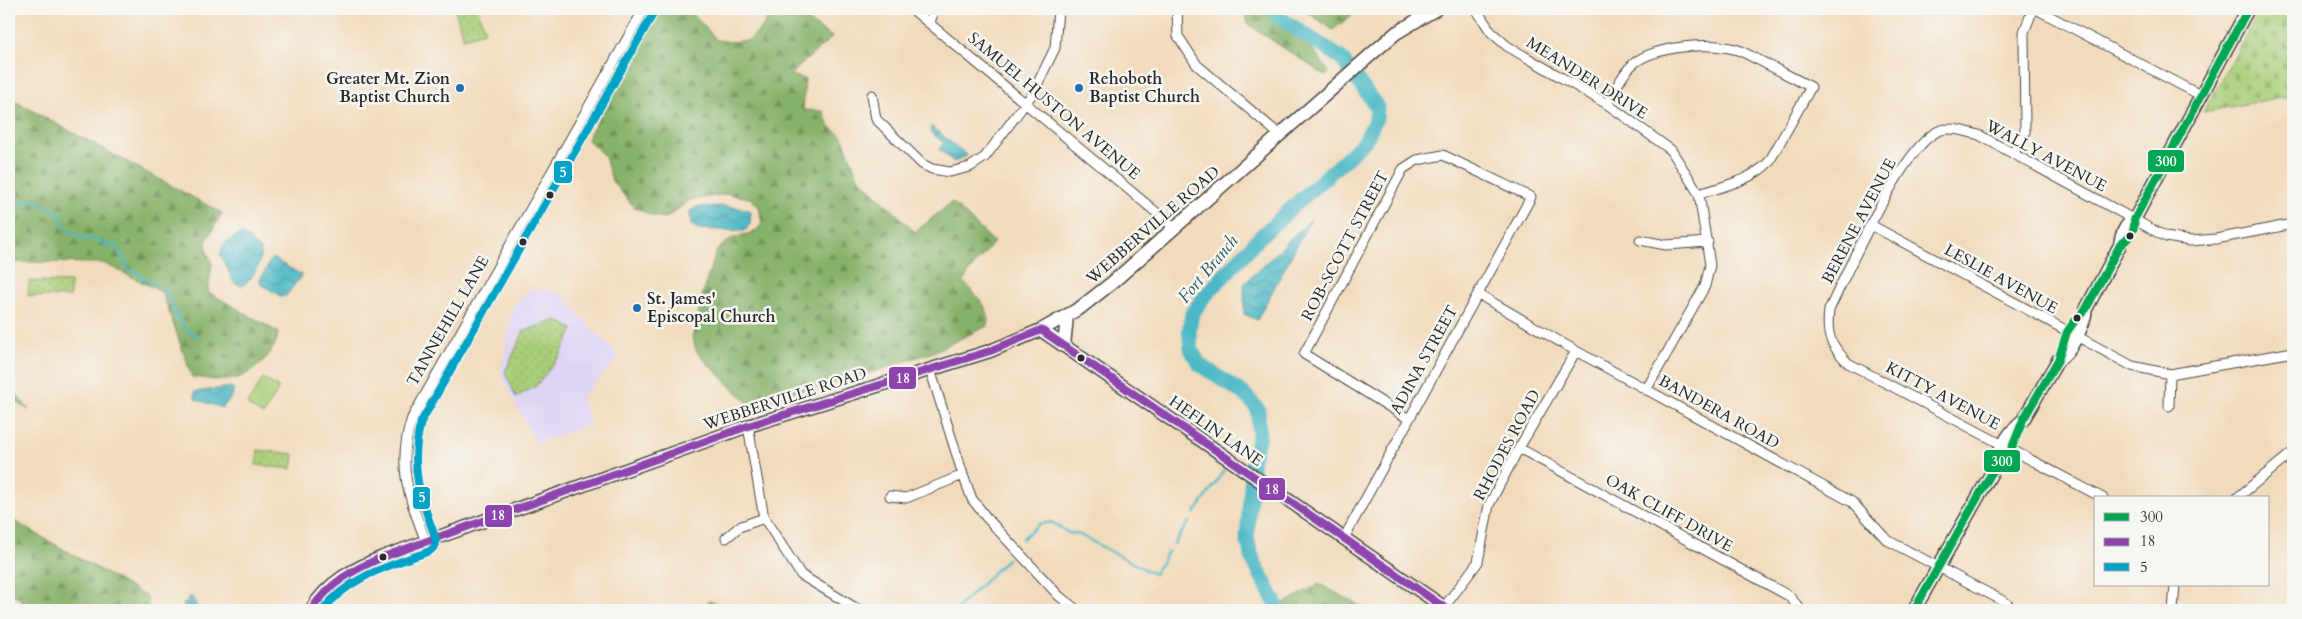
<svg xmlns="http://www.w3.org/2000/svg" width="2302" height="619" font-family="Cardo,serif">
<defs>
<pattern id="forest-firs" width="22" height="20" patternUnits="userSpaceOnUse" patternTransform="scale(1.25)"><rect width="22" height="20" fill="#86b168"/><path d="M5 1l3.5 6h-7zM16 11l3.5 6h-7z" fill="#6e9056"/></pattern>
<pattern id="cemetery-stones" width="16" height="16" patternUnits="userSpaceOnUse" patternTransform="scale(1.25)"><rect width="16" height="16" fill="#a9ce78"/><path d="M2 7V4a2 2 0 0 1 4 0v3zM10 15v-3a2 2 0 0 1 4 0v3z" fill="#92b168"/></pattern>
<pattern id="park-dots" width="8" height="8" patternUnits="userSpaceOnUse" patternTransform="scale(1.25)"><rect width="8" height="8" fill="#a9ce78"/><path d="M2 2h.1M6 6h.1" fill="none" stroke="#92b168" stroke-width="1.8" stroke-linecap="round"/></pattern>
<pattern id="water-waves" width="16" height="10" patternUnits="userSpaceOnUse" patternTransform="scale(1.25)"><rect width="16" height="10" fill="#4bb8c5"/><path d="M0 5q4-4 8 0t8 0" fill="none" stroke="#3f96a0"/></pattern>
</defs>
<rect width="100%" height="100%" fill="#f6f6f2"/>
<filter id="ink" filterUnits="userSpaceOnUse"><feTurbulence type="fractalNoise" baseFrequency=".02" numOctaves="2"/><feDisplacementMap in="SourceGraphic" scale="10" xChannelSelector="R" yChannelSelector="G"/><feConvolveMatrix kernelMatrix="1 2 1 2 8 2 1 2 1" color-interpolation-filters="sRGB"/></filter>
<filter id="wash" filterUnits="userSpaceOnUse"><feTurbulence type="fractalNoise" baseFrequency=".0096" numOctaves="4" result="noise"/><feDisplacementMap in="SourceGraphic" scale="20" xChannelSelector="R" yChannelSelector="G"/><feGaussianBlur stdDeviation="1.12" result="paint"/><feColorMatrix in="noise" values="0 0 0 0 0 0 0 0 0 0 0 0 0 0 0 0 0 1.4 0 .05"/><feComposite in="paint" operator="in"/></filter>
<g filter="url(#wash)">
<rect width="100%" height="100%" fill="#f2dbbc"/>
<path fill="#e0d4f4" d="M530 289 558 291 619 357 581 398 591 424 536 444 501 375 512 308Z"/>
<path fill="url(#forest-firs)" stroke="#586e4a" d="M660 9H688L717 40 730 42 749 40 763 27 772 9H790L832 37 790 75 805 79 803 110 823 111 829 126 842 136 858 177 915 232 952 202 994 242C986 253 966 272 964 282 974 295 993 308 987 326L933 352 855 378 748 403 698 354 692 338 705 285 717 250 732 238 754 232 762 224 759 207 750 198 727 194 690 200 666 218 652 216 633 206 612 181 605 157 587 139Z
M1243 9H1270L1276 19 1312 48 1329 72 1326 76 1249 25Z
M1303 9H1359L1333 30Z
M9 98 222 213 206 242 207 252 212 263 208 292 278 332C278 351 253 374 235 379 221 382 205 378 192 377L162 292 103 263 13 262 9 266Z
M9 385 29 410 9 397Z
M9 518 147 597 149 610H23L22 600 9 593Z
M1319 584 1369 610H1272Z
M709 601 738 610H700Z"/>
<path fill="url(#cemetery-stones)" stroke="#6a7c52" d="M2261 9H2293V95L2203 112Z"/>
<path fill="url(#park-dots)" stroke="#6a7c52" d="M455 9H478L485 32 463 38Z
M29 281 70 282V297L28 296Z
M557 320 573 329 560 356 536 386 516 397 505 372 524 331Z
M258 450 294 454 292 469 256 465Z"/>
<path fill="#a9ce78" stroke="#6a7c52" d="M263 378 279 388 263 415 247 405Z"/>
<path fill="url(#water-waves)" stroke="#3b7278" d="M931 126 967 155V156L954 162 939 149 944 143 930 132Z
M725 206 745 209 751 212 750 224 745 231 699 229 691 225 690 211 697 207Z
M1311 219 1257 320 1244 314V284Z
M240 234 247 237 261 251C261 264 253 279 242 286L234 283 220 254 223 244Z
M272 258 302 275 286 296 282 297 261 284 260 280Z
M232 387 234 390 232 397 222 408 195 399 194 392Z
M192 597 198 610H185L183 604 188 603 187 598Z"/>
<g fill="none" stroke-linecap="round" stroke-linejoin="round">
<path stroke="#4bb8c5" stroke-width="2.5" d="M9 203 19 204 29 200 40 203 58 212 65 227 79 237 95 239 109 246 116 245 128 268 168 292C172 308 180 330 198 336
M1246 457 1255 451
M1195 513 1224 471
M1022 539 1039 524 1051 522 1069 533 1078 534 1154 574 1168 552
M1174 544 1189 522
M956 610 1007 559"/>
<path stroke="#4bb8c5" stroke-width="15" d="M1274 9 1280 18 1341 58 1377 107 1376 118 1365 141 1260 237 1205 296 1192 314 1189 331 1191 349 1199 364 1244 394 1258 409 1259 436 1253 458 1247 539 1253 560 1279 610"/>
</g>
</g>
<g filter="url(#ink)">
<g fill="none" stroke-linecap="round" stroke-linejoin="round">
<g stroke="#494541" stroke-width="11">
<path id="street" d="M912 9 1175 228
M1177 9 1178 36 1197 65 1280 135
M1476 9 1491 32 1507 46 1607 104 1671 150 1699 194 1710 265 1705 286 1646 390
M2036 9 2200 95
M930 23 934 9
M872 95 876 119 922 164 932 169 950 172 970 167 985 157 1033 93 1055 48 1058 9
M1607 104C1615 91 1621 75 1632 65 1654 45 1715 41 1741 51L1811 87 1769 162C1750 181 1724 186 1699 194
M2013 154 2025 132 2024 32 2033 9
M1871 225 2132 366 2170 374 2293 352
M1640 240 1666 245 1708 242
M1478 294 1576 351 1852 502 1887 540 2005 602 2013 610
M930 369 963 475 972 499 986 517 1059 596 1077 610
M2169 406 2170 374
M748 426 764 518 801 575 859 610
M1519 448 1789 596 1801 610
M890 496 906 498 963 475
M2103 498 1848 363C1830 344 1826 336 1829 310 1847 273 1905 140 1941 130 1954 127 1967 132 1979 135L2166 237 2190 241 2216 239 2293 224
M2237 498 2293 452
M726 538 739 527 764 518
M1344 538 1531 197 1443 155 1417 160 1403 169 1304 354 1409 419
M426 542C409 497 396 466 412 418L644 9
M1442 610 1478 562 1489 505 1519 448 1576 351
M2173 610 2175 585"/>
</g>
<g stroke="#494541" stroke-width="15">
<path id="secondary" d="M1041 330 1448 610
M1064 346 1067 316
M311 610C328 582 353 569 383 557L748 426 990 351 1041 330 1080 308 1113 282 1375 51 1396 33 1436 9
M1914 610 1991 474C1995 456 2008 432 2023 420L2058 360C2072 350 2084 326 2086 309L2120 245C2121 236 2125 224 2134 220L2248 9"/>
</g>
<use href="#street" stroke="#fff" stroke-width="9"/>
<use href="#secondary" stroke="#fff" stroke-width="12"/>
<g stroke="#f6f6f2" stroke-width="11">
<path id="bus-1" d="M1914 610 1991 474 2011 450 2023 420 2058 360 2067 332 2076 319 2086 309 2120 245C2128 240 2136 231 2134 220L2248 9"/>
</g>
<g stroke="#f6f6f2" stroke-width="11">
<path id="bus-2" d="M311 610C329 583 354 569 383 557L748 426 990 351 1041 330 1448 610"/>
</g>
<g stroke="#f6f6f2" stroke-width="11">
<path id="bus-3" d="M323 610C349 576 392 565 430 551L435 546 436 539C420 497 409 467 421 422L653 14"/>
</g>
<use href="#bus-1" stroke="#00a651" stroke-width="8"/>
<use href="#bus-2" stroke="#8e44ad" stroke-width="8"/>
<use href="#bus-3" stroke="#02a3c6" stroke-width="8"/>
</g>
</g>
<g fill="#1f6fb2" stroke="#f6f6f2" stroke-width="2">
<circle cx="460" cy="88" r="5"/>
<circle cx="1079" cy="88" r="5"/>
<circle cx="637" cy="308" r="5"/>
</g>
<g fill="#2b2b2b" stroke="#f6f6f2" stroke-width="2">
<circle cx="550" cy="195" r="4.5"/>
<circle cx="2130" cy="236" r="4.5"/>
<circle cx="523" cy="242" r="4.5"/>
<circle cx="2077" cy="318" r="4.5"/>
<circle cx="1081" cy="358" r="4.5"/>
<circle cx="383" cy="557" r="4.5"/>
</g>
<g text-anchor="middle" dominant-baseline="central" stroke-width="5" stroke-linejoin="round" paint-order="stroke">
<g font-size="16" fill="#2b2b2b" stroke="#f6f6f2">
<text transform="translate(1587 78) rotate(32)">MEANDER DRIVE</text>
<text transform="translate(1054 106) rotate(40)">SAMUEL HUSTON AVENUE</text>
<text transform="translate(2046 156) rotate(28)">WALLY AVENUE</text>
<text transform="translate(1859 221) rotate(-62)">BERENE AVENUE</text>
<text transform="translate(1153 225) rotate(-41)">WEBBERVILLE ROAD</text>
<text transform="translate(1345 246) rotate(-62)">ROB-SCOTT STREET</text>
<text transform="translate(2001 279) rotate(29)">LESLIE AVENUE</text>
<text transform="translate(448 321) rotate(-60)">TANNEHILL LANE</text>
<text transform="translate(1424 360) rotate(-61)">ADINA STREET</text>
<text transform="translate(1943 396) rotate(28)">KITTY AVENUE</text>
<text transform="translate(785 399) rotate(-18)">WEBBERVILLE ROAD</text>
<text transform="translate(1719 412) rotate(29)">BANDERA ROAD</text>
<text transform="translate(1216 431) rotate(35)">HEFLIN LANE</text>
<text transform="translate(1507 445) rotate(-62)">RHODES ROAD</text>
<text transform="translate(1669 513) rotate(29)">OAK CLIFF DRIVE</text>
</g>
<g font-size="16" font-weight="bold" fill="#2b2b2b" stroke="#f6f6f2" text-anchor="start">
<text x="450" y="79" text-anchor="end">Greater Mt. Zion<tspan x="450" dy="18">Baptist Church</tspan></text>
<text x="1089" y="79">Rehoboth<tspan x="1089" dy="18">Baptist Church</tspan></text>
<text x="647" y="299">St. James'<tspan x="647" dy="18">Episcopal Church</tspan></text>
</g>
<g font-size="18" font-style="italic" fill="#365c61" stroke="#f6f6f2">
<text transform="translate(1208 269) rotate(-50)">Fort Branch</text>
</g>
</g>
<g stroke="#f6f6f2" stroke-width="2">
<rect x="2147" y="149" width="38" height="24" rx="5" fill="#00a651"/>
<rect x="553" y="160" width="20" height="24" rx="5" fill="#02a3c6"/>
<rect x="888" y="366" width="29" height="24" rx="5" fill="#8e44ad"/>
<rect x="1983" y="449" width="38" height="24" rx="5" fill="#00a651"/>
<rect x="1258" y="477" width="28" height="24" rx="5" fill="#8e44ad"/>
<rect x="412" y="486" width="19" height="24" rx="5" fill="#02a3c6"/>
<rect x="484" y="504" width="29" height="24" rx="5" fill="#8e44ad"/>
</g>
<g font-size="14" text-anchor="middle" font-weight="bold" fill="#fff">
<text x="2166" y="166">300</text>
<text x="563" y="177">5</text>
<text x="903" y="383">18</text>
<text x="2002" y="466">300</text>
<text x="1272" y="494">18</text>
<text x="422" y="502">5</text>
<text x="498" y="520">18</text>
</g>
<rect width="2302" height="619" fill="none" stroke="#f6f6f2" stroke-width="30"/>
<rect x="2094" y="496" width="175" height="90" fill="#f6f6f2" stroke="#a5a5a2"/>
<rect x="2104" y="513" width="25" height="8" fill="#00a651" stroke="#a5a5a2"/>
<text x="2140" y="522" font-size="15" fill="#2b2b2b">300</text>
<rect x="2104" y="538" width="25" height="8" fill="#8e44ad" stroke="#a5a5a2"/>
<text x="2140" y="546" font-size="15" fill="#2b2b2b">18</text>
<rect x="2104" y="563" width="25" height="8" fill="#02a3c6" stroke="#a5a5a2"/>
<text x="2140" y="572" font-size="15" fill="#2b2b2b">5</text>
</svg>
